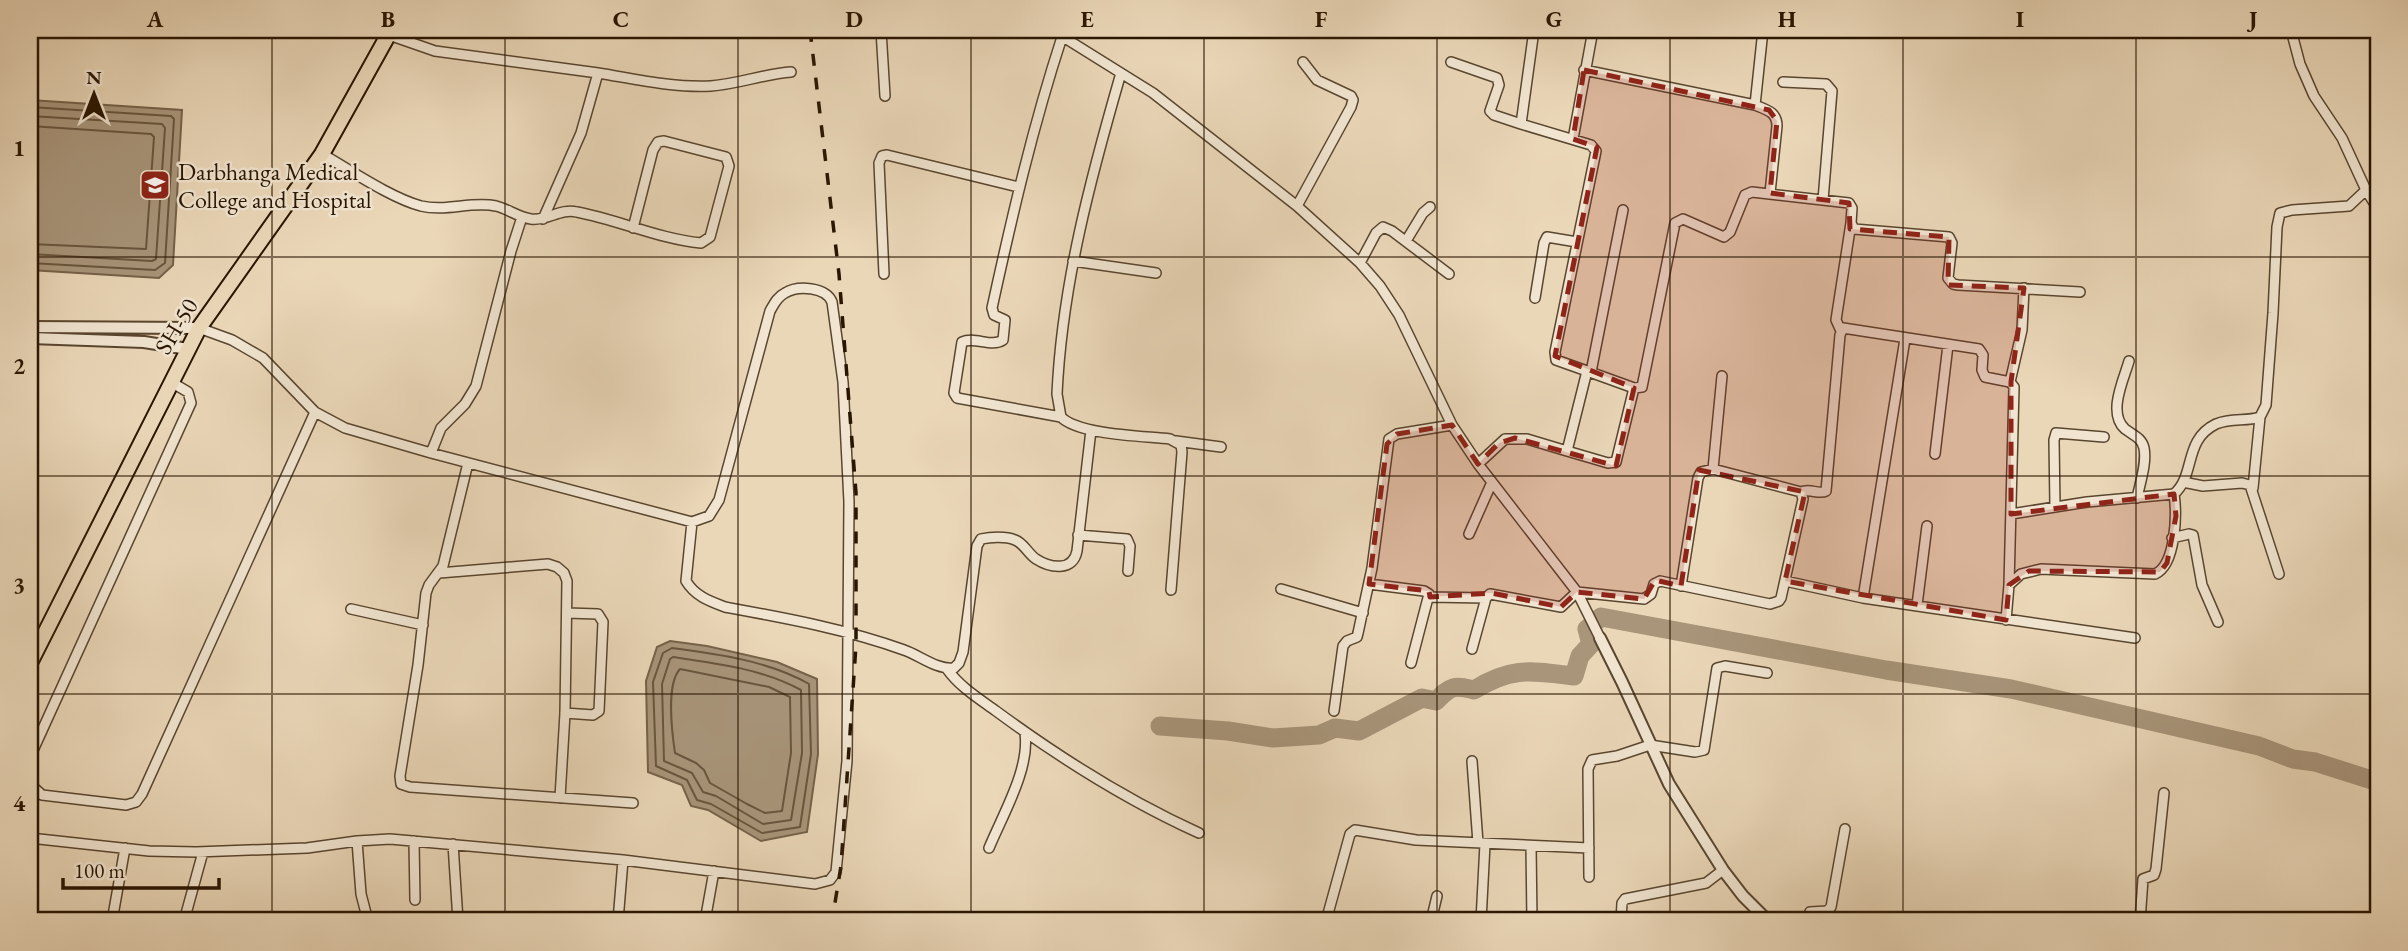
<svg xmlns="http://www.w3.org/2000/svg" width="2408" height="951" font-family="'EB Garamond',serif">
<rect width="100%" height="100%" fill="#ead7b8"/>
<filter id="stains"><feTurbulence type="fractalNoise" baseFrequency=".00286" numOctaves="4"/><feColorMatrix values="0 0 0 0 .2 0 0 0 0 .09 0 0 0 0 .02 0 0 0 .5 -.17"/></filter>
<radialGradient id="worn" r=".72"><stop offset=".6" stop-color="#630" stop-opacity="0"/><stop offset="1" stop-color="#630" stop-opacity=".3"/></radialGradient>
<path fill="#a8957a" stroke="#75624a" stroke-width="2" d="M30 100 182 110 173 265 159 278 30 270Z
M670 641 707 646 777 662 817 679 818 754 807 832 761 841 708 810 691 806 682 785 648 772 646 681 657 647Z"/>
<g fill="none" stroke-linecap="round" stroke-linejoin="round">
<path stroke="#68563e" stroke-width="2" d="M30 107 171 116 174 119 165 263 155 270 30 263
M30 116 162 124 165 128 156 259 152 261 30 254
M30 126 151 134 154 137 146 249 30 244
M672 648C718 654 769 661 809 684L811 754 800 827 762 833 711 804 697 800 687 780 656 766 653 682 663 653Z
M673 657C715 663 763 669 801 690L802 753 791 820 763 824 716 796 703 792 692 773 664 761 662 684 670 659Z
M680 669 769 687 790 697 791 753 782 811 765 813 747 804 710 783 704 770 696 763 675 753C672 733 666 684 680 669Z"/>
<path stroke="#a8957a" stroke-width="19" d="M1160 726 1228 731 1273 738 1319 735 1335 728 1359 731 1422 698 1436 701C1451 686 1453 685 1474 690 1512 666 1532 671 1574 676L1580 656 1591 644 1587 629 1601 617 1886 670 2011 689 2259 746 2293 759 2315 762 2378 782"/>
<g stroke="#59462f" stroke-width="12">
<path id="minor" d="M881 30 885 96
M1052 30 1153 93 1297 206 1360 263 1380 286 1399 315 1452 425 1478 464 1577 592 1600 638
M2291 30 2300 64 2314 96 2342 138 2366 190 2378 209
M389 35 435 51 598 73 581 133 543 219
M1451 62 1497 78 1499 85 1490 111 1494 115 1521 124
M1584 70 1755 105C1767 110 1777 112 1777 126L1770 193
M598 73C635 79 673 88 711 86 738 84 764 74 791 72
M1121 73C1091 177 1062 284 1057 394L1061 417C1079 435 1144 436 1170 439L1181 445 1182 452 1171 590
M1783 82 1826 84 1832 91 1823 200
M1755 105 1763 30
M1573 139 1593 30
M322 154C350 170 391 198 421 206 446 212 471 201 496 206 508 209 518 217 531 219 548 221 560 208 577 212 619 220 659 239 701 243L710 237 729 166 726 157 664 141 658 142 653 150 633 228
M1297 206 1351 107 1353 100 1351 96 1317 80 1303 62
M1406 241 1423 213 1430 207
M1073 261 1156 273
M1360 263 1376 233 1383 227 1392 231 1449 274
M884 274 879 163 882 156 887 155 1018 187
M1535 298 1544 243 1547 237 1577 242
M1841 331 1836 320 1851 223
M2129 361C2124 379 2107 413 2125 429 2133 435 2142 438 2144 448 2147 463 2140 483 2137 498
M1587 371 1634 388 1642 387 1675 223 1683 219 1724 237 1730 232 1745 195 1752 192 1849 203 1852 208 1851 223 1854 229 1949 237 1952 243 1948 278 1953 284 1958 285 2080 292
M1591 372 1623 210
M2010 382 2022 330 2024 288
M1061 417 957 398 954 393 962 342C975 336 991 348 1003 340L1005 320 994 315 992 308C1012 216 1033 126 1062 37
M1176 441 1221 447
M1567 451 1608 463 1616 462 1634 388
M431 453 441 428 465 404 476 386 511 251 522 217
M1935 454 1948 345
M468 463 443 566 429 585 426 593 418 665 400 776 401 784 410 787 633 803
M1478 464 1505 439H1527L1567 451 1587 371 1556 360 1555 352 1596 151 1591 145 1521 124 1534 30
M1713 469 1722 376
M2183 482 2203 486 2242 483 2250 485 2279 574
M2253 488 2260 417
M1801 492C1810 488 1819 495 1826 491L1840 335 1843 328 1979 349 1983 355 1982 370 1985 377 2010 382 2014 387 2009 585 2006 620
M2055 507 2054 440 2056 433 2104 437
M2011 514 2087 502 2174 494C2196 475 2183 440 2216 424 2232 417 2246 422 2260 417L2266 405 2273 313 2277 227 2280 213 2292 210 2349 206 2366 190
M692 522 686 581C695 596 709 601 725 607 785 618 846 629 904 650 919 655 937 670 954 668L959 663 963 652 977 546 981 539C990 537 1006 536 1015 540 1024 543 1028 554 1036 559 1050 568 1073 572 1077 551L1091 430
M1469 534 1492 482
M1078 535 1127 539 1130 546 1128 571
M2172 538 2189 534 2193 535 2202 585 2218 622
M439 573 548 564 557 567 564 573 567 581 565 713 560 798
M1785 581 1863 598 2135 638
M1369 584 1424 591 1429 594 1411 663
M2009 585 2021 574 2041 569 2155 574C2176 565 2177 514 2174 494
M1281 589 1363 613
M1430 597 1486 598
M1863 598 1905 339
M1917 605 1927 526
M351 609 423 625
M1472 649 1486 598 1490 594 1561 607 1577 592 1644 599 1651 594 1654 584 1660 581 1770 604 1779 601 1781 598 1803 499 1801 492 1713 469 1701 472 1698 478 1681 586
M947 669C960 687 978 698 996 711 1060 758 1126 800 1199 833
M1334 711 1343 646 1347 641 1357 637 1358 633 1372 568 1389 439 1397 434 1452 425
M565 713 593 715 599 711 603 622 598 614 567 613
M30 757 191 403 188 392 171 382
M1472 761 1478 843
M30 784 42 795 126 805 136 802 142 794 315 412
M30 838 149 851 196 852 307 848 357 841 390 839 623 860 815 884 830 880 836 872 847 761 849 502 843 382 832 302C826 287 798 285 785 293 777 297 774 304 770 311L719 500 709 516 692 522 431 453 345 428 315 412 263 358 232 340 199 328
M357 841 361 894 368 921
M414 841 415 900
M453 844 458 921
M1531 846 1532 921
M989 848C1003 814 1030 769 1025 733
M1589 877 1588 769 1592 760 1617 756 1650 745 1695 752 1704 750 1717 668 1725 666 1767 673
M112 921 125 848
M184 921 203 852
M618 921 623 860
M705 921 714 871
M1326 921 1350 834 1355 830 1416 840 1589 848
M1431 921 1437 896
M1481 921 1485 844
M1621 921 1622 903 1625 899 1706 883 1723 870
M1807 921 1810 912 1827 911 1831 907 1845 829
M2140 921 2143 879 2154 875 2156 869 2164 793"/>
</g>
<g stroke="#59462f" stroke-width="14">
<path id="tertiary" d="M30 327 199 328
M30 338 144 342 188 349
M1600 638 1622 682 1669 784 1723 870 1743 896 1768 921"/>
</g>
<g stroke="#291601" stroke-width="18">
<path id="primary" d="M30 663 199 328 322 154 391 30"/>
</g>
<use href="#minor" stroke="#f1e5d1" stroke-width="9"/>
<use href="#tertiary" stroke="#f1e5d1" stroke-width="10"/>
<use href="#primary" stroke="#ead7b8" stroke-width="14"/>
<path stroke="#291601" stroke-width="3.5" stroke-dasharray="12 12" stroke-linecap="butt" d="M810 30 839 274 856 493V645L841 866 832 921"/>
</g>
<path fill="#8f2418" fill-opacity="0.2" stroke="#8f2418" stroke-width="5" stroke-dasharray="14 9" stroke-linejoin="round" d="M1584 70 1769 110 1777 121 1770 193 1849 203 1850 229 1949 237 1948 285 2024 288 2011 382V514L2174 494 2176 516 2167 563 2160 572 2029 571 2009 585 2006 620 1785 581 1805 492 1699 470 1681 586 1655 580 1644 599 1577 592 1561 607 1491 593 1430 597 1429 591 1369 584 1387 444 1397 434 1452 425 1478 464 1499 443 1515 438 1616 466 1634 388 1555 356 1597 147 1573 139Z"/>
<path fill="none" stroke="#291601" stroke-width="2" stroke-opacity="0.55" d="M272 30V921M505 30V921M738 30V921M971 30V921M1204 30V921M1437 30V921M1670 30V921M1903 30V921M2136 30V921M30 257H2378M30 476H2378M30 694H2378"/>
<defs>
<g id="university-square" transform="scale(1.575)"><rect x="-9" y="-9" width="18" height="18" rx="4" fill="#8f2418" stroke="#f1e5d1"/><path d="M0-5L7-2L0 1L-7-2ZM-4 1L0 2.5L4 1V4Q0 6-4 4Z" fill="#fff"/></g>
</defs>
<g fill-rule="evenodd">
<use href="#university-square" x="155" y="185"/>
</g>
<g text-anchor="middle" dominant-baseline="central" stroke-width="5" stroke-linejoin="round" paint-order="stroke">
<g font-size="24" fill="#291601" stroke="#f1e5d1" text-anchor="start">
<text x="178" y="171">Darbhanga Medical<tspan x="178" dy="28">College and Hospital</tspan></text>
</g>
<g font-size="24" fill="#291601" stroke="#f1e5d1">
<text transform="translate(176 326) rotate(-59)">SH-50</text>
</g>
</g>
<rect width="2408" height="951" fill="none" stroke="#ead7b8" stroke-width="77"/>
<g transform="translate(94 94)" stroke="#f1e5d1" stroke-width="5" paint-order="stroke">
<path d="M0-5L12 26L0 18L-12 26Z" fill="#291601"/>
<text y="-10" font-size="19" font-weight="bold" text-anchor="middle" fill="#291601">N</text>
</g>
<path d="M63 878v10h156v-10" fill="none" stroke="#291601" stroke-width="3.5"/>
<text x="74" y="878" font-size="21" fill="#291601" stroke="#f1e5d1" stroke-width="5" paint-order="stroke">100 m</text>
<rect x="38" y="38" width="2332" height="874" fill="none" stroke="#291601" stroke-width="2.5"/>
<g font-size="23" text-anchor="middle" font-weight="bold" fill="#291601">
<text x="155" y="27">A</text>
<text x="388" y="27">B</text>
<text x="621" y="27">C</text>
<text x="854" y="27">D</text>
<text x="1087" y="27">E</text>
<text x="1321" y="27">F</text>
<text x="1554" y="27">G</text>
<text x="1787" y="27">H</text>
<text x="2020" y="27">I</text>
<text x="2253" y="27">J</text>
<text x="19" y="156">1</text>
<text x="19" y="374">2</text>
<text x="19" y="593">3</text>
<text x="19" y="811">4</text>
</g>
<rect width="100%" height="100%" filter="url(#stains)"/>
<rect width="100%" height="100%" fill="url(#worn)"/>
</svg>
